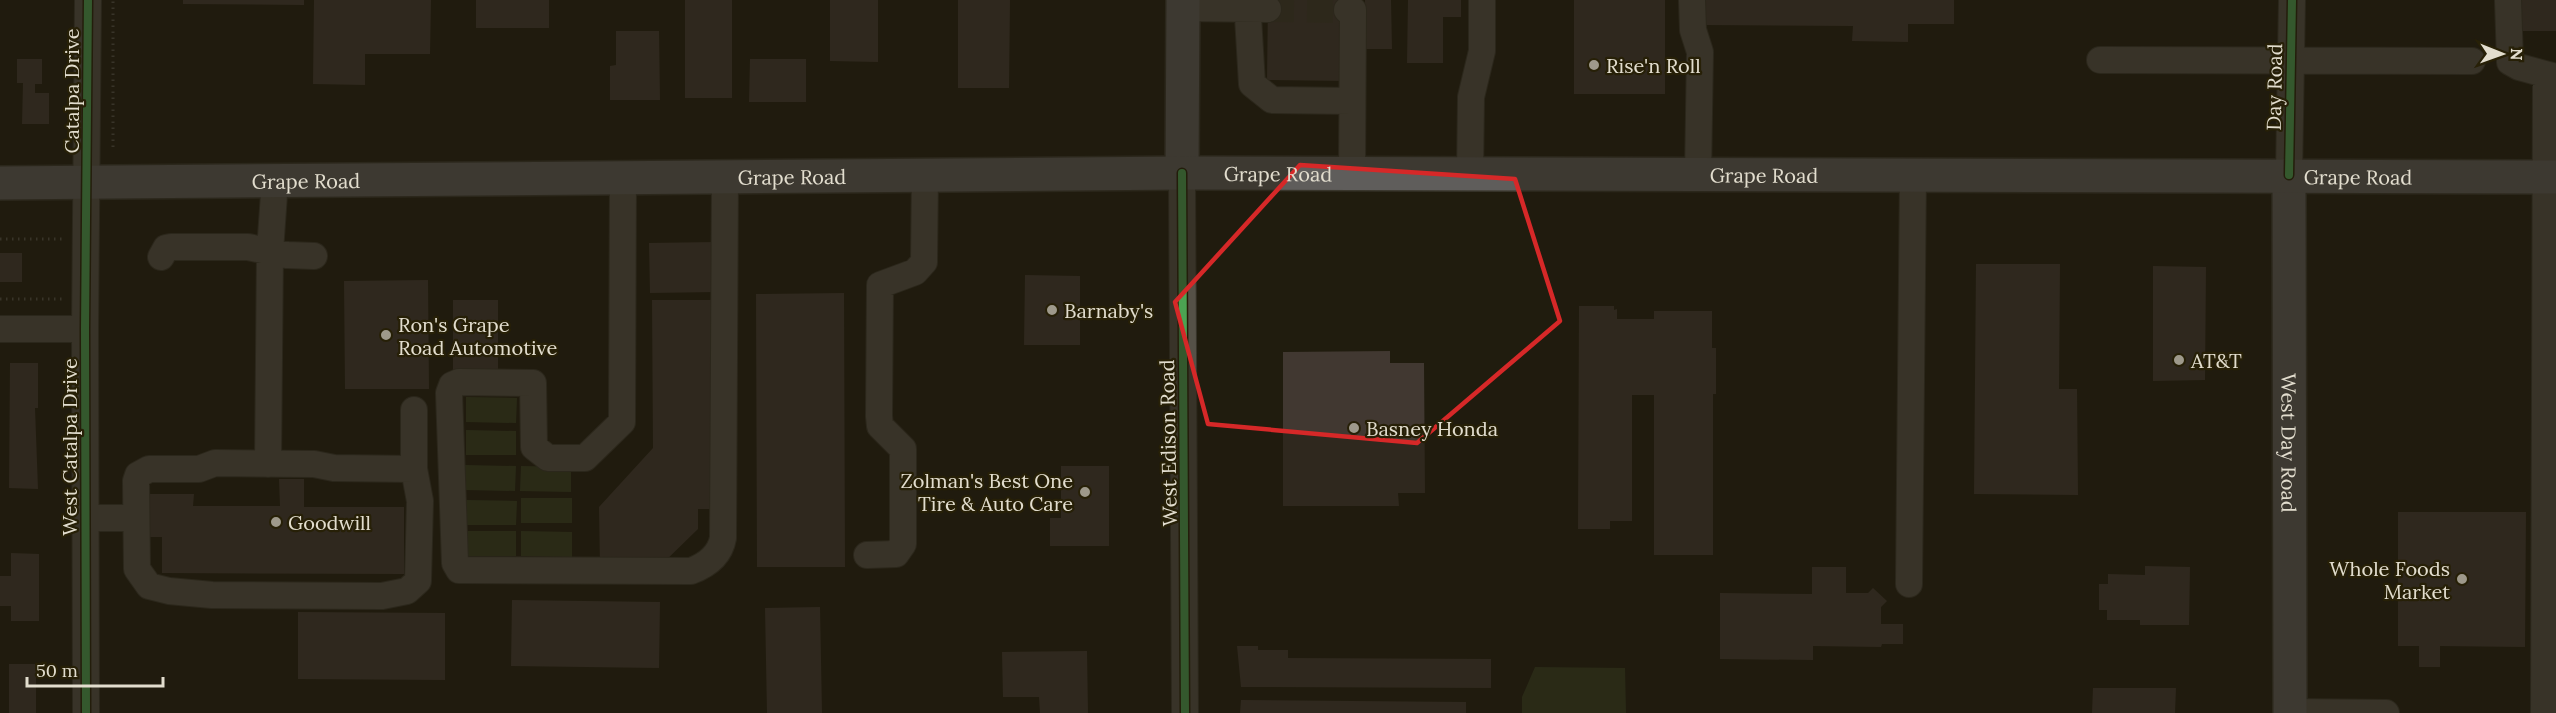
<svg xmlns="http://www.w3.org/2000/svg" width="2556" height="713" font-family="Lora,serif">
<rect width="100%" height="100%" fill="#201c0e"/>
<path fill="#353d21" d="M466 397 517 398 516 423 466 422Z
M466 430 516 431V455H466Z
M465 465 516 466 515 491 465 490Z
M521 466 571 467V492L520 491Z
M521 498H572V523H521Z
M466 500 517 501 516 525H466Z
M466 531H516V556H466Z
M521 531 572 532V557L521 556Z
M1535 667 1625 668 1626 713H1522V697Z"/>
<path fill="#413831" d="M183 0H304V5L183 4Z
M314 0H431L430 54H365V85L313 84Z
M476 0H549V28H476Z
M685 0H732V98H685Z
M830 0H878V62L830 61Z
M958 0H1010L1009 88H958Z
M1268 0H1347V81L1267 80Z
M1365 0H1391L1392 49H1365Z
M1408 0H1461V17H1443V63H1407Z
M1574 0H1665V94H1574Z
M1704 0H1954V24H1908V42L1852 41 1853 26 1704 25Z
M2520 0H2556V31H2520Z
M616 31H659L660 100H610V66L616 65Z
M17 59H42V84H35V93H49V124H22L23 83H17Z
M750 59H806V102H749Z
M716 242V292L650 293 649 243Z
M0 253H22V282H0Z
M1976 264H2060L2059 389H2077L2078 495 1974 494Z
M2153 266 2206 267 2205 380 2153 381Z
M1025 275 1080 276V345H1024Z
M428 280 429 389H345L344 281Z
M844 293 845 567H757L756 294Z
M453 300H498V370L453 371Z
M652 300H711L712 509H698V529L660 566 600 567 599 507 653 448Z
M1579 306H1614V310L1617 309V319H1654V311H1712V348H1716V394H1713V555H1654V395H1632V521H1610V529H1578Z
M1390 351V363H1424L1425 493H1398L1399 506H1283V352Z
M10 363H38V408H35L38 489 9 488Z
M1061 466H1109V546H1050V518H1061Z
M279 479H304V507H404V574L162 573V537H148V494H194L193 506H280Z
M2398 512H2526L2525 647 2440 646V667H2419V646H2398Z
M11 553 39 554V621H11V606H0V576H11Z
M2145 566 2190 567 2189 625H2140V620H2107V610H2099V584H2108V574L2145 575Z
M1812 567H1846V593H1868L1873 588 1887 601 1881 607V624H1903V644H1882L1881 647 1813 646V660L1720 659V593L1812 594Z
M512 600 660 602 659 668 511 666Z
M820 607 822 713H767L765 608Z
M298 612 445 613V680L298 679Z
M1237 646H1258V650H1288V658L1491 659V688L1241 687Z
M1087 651 1088 713H1040L1039 697H1003L1002 652Z
M9 664H36V713H9Z
M2093 688H2176L2175 713H2092Z
M1241 700 1466 702V713H1240Z"/>
<g fill="none" stroke-linecap="round" stroke-linejoin="round">
<path stroke="#3d392b" stroke-width="26" stroke-dasharray="26 13" stroke-linecap="butt" d="M1268 9 1347 10"/>
<g stroke="#39362c" stroke-width="28">
<path id="minor" d="M1247 0 1252 84 1272 100 1352 101
M1692 0 1693 30 1700 52 1698 175
M2508 0 2510 62 2519 67 2556 77
M1183 8 1268 9
M1347 10H1353L1352 174
M2100 60 2472 61
M1182 173 1185 713
M1470 175 1471 97 1482 51V0
M2289 175 2292 0
M623 177 622 422 585 458H548L534 447 533 383 459 382 452 385 449 393 455 563 459 570 691 571C707 565 720 555 723 538L725 176
M161 257 166 248 171 247H248L287 255 314 256
M0 329H85
M268 464 270 251 275 180
M414 469 334 468 314 464 215 463 199 469H149L138 475 136 481 137 569 149 586 169 591 212 595 382 596 407 591 418 581 420 501 414 469V410
M86 518H135
M867 555 896 554 903 544V449L880 426 879 416 880 285 915 272 924 262 925 175
M1909 584 1913 175
M2290 712 2386 713
M86 713 85 329 88 0
M2544 713 2546 76"/>
</g>
<g stroke="#39362c" stroke-width="36">
<g id="major">
<path d="M1182 173 1183 0"/>
<path id="s1" d="M2289 175 2290 713"/>
<path id="s2" d="M0 183 1182 173 2556 177"/>
</g>
</g>
<path stroke="#56534a" stroke-width="3" stroke-dasharray="1.5 4.5" stroke-linecap="butt" d="M113 147V0
M0 239H65
M0 299H64"/>
<use href="#minor" stroke="#555147" stroke-width="26"/>
<use href="#major" stroke="#5f5d5b" stroke-width="33"/>
<g stroke="#272007" stroke-width="11">
<path id="cycleway" d="M1182 173 1185 713
M2289 175 2292 0
M86 713 85 329 88 0"/>
</g>
<use href="#cycleway" stroke="#4ca352" stroke-width="8"/>
</g>
<path d="M0 0H2556V713H0ZM1300 165 1515 179 1560 321 1417 443 1208 424 1175 302Z" fill="#201c0e" fill-opacity=".55" fill-rule="evenodd"/>
<path fill="none" stroke="#d62828" stroke-width="4.5" stroke-linejoin="round" d="M1300 165 1515 179 1560 321 1417 443 1208 424 1175 302Z"/>
<g fill="#9e998b" stroke="#272007" stroke-width="2">
<circle cx="1594" cy="65" r="6"/>
<circle cx="1052" cy="310" r="6"/>
<circle cx="386" cy="335" r="6"/>
<circle cx="2179" cy="360" r="6"/>
<circle cx="1354" cy="428" r="6"/>
<circle cx="1085" cy="492" r="6"/>
<circle cx="276" cy="522" r="6"/>
<circle cx="2462" cy="579" r="6"/>
</g>
<g text-anchor="middle" dominant-baseline="central" stroke-width="4.5" stroke-linejoin="round" paint-order="stroke">
<g font-size="20" fill="#e2ddce" stroke="#272007" text-anchor="start">
<text x="1606" y="65">Rise'n Roll</text>
<text x="1064" y="310">Barnaby's</text>
<text x="398" y="324">Ron's Grape<tspan x="398" dy="23">Road Automotive</tspan></text>
<text x="2191" y="360">AT&amp;T</text>
<text x="1366" y="428">Basney Honda</text>
<text x="1073" y="480" text-anchor="end">Zolman's Best One<tspan x="1073" dy="23">Tire &amp; Auto Care</tspan></text>
<text x="288" y="522">Goodwill</text>
<text x="2450" y="568" text-anchor="end">Whole Foods<tspan x="2450" dy="23">Market</tspan></text>
</g>
<g font-size="20" fill="#e2ddce" stroke="#272007">
<text transform="translate(2274 87) rotate(-89)">Day Road</text>
<text transform="translate(71 91) rotate(-90)">Catalpa Drive</text>
<text stroke="none"><textPath href="#s2" startOffset="1278">Grape Road</textPath></text>
<text stroke="none"><textPath href="#s2" startOffset="1764">Grape Road</textPath></text>
<text stroke="none"><textPath href="#s2" startOffset="792">Grape Road</textPath></text>
<text stroke="none"><textPath href="#s2" startOffset="2358">Grape Road</textPath></text>
<text stroke="none"><textPath href="#s2" startOffset="306">Grape Road</textPath></text>
<text transform="translate(1168 443) rotate(-91)">West Edison Road</text>
<text stroke="none"><textPath href="#s1" startOffset="268">West Day Road</textPath></text>
<text transform="translate(69 447) rotate(-90)">West Catalpa Drive</text>
</g>
</g>
<g transform="translate(2502 54) rotate(91)" stroke="#272007" stroke-width="4.5" paint-order="stroke">
<path d="M0-4.5L10 22L0 15L-10 22Z" fill="#e2ddce"/>
<text y="-9" font-size="16" font-weight="bold" text-anchor="middle" fill="#e2ddce">N</text>
</g>
<path d="M27 677v9h136v-9" fill="none" stroke="#e2ddce" stroke-width="3"/>
<text x="36" y="677" font-size="18" fill="#e2ddce" stroke="#272007" stroke-width="4.5" paint-order="stroke">50 m</text>
</svg>
